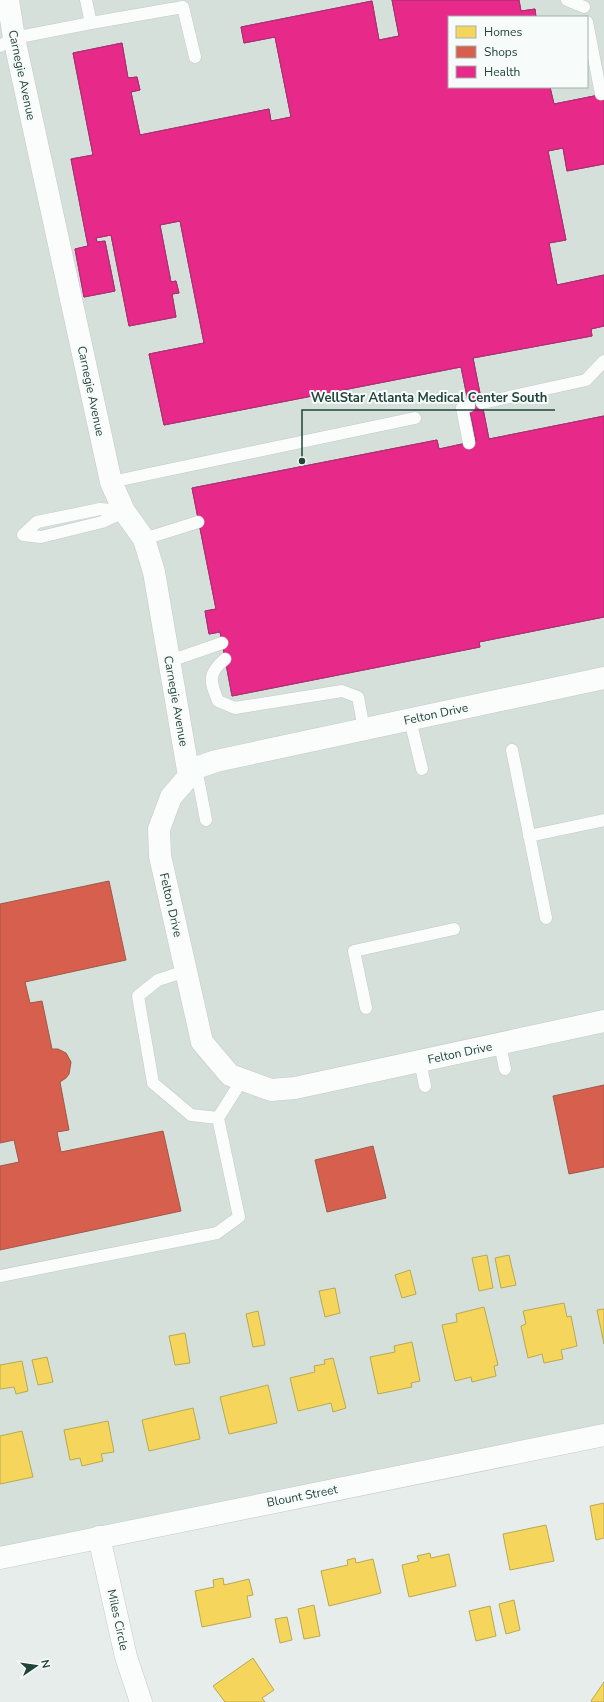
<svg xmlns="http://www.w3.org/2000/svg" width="604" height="1702" font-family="'Nunito Sans',sans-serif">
<rect width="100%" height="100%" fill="#e7edea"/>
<path fill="#d5e0db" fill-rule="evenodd" d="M0 0H604V1424L0 1565ZM449 17H587V87H449Z"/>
<path fill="#f6d55c" stroke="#b6aa52" d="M487 1255 493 1288 479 1291 472 1258Z
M509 1255 516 1285 501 1288 495 1258Z
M410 1270 416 1294 402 1298 395 1275Z
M335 1288 340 1313 325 1317 319 1291Z
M564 1303 567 1317 571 1316 577 1346 561 1350 563 1359 544 1363 542 1354 528 1358 521 1326 526 1324 523 1311Z
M484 1307 498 1365 494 1366 496 1376 472 1382 471 1377 455 1381 442 1325 457 1322 456 1314Z
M604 1309V1344L597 1310Z
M258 1311 265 1345 253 1347 246 1314Z
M185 1333 190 1363 175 1365 169 1336Z
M412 1342 420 1381 411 1383 412 1387 378 1394 370 1357 395 1352 394 1346Z
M47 1357 53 1382 38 1385 32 1360Z
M333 1358 346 1408 333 1412 331 1403 298 1411 290 1378 315 1372 314 1366 325 1364 324 1360Z
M22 1361 28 1391 16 1394 14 1387 0 1389V1365Z
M268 1385 277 1423 229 1434 220 1397Z
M193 1408 200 1439 149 1451 142 1420Z
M108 1421 114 1452 101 1454 103 1461 82 1466 80 1458 70 1460 64 1430Z
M22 1431 33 1477 0 1484V1436Z
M604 1503V1538L596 1540 590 1506Z
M546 1525 554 1561 510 1570 503 1534Z
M430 1553 431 1558 449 1554 456 1586 409 1597 402 1565 419 1561 417 1556Z
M355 1558 356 1563 373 1559 381 1593 329 1606 321 1571 348 1565 347 1560Z
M223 1578 224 1585 249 1579 253 1595 247 1596 251 1617 202 1627 195 1591 214 1587 213 1580Z
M514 1600 520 1630 506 1634 499 1604Z
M314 1605 320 1636 304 1639 298 1609Z
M490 1606 496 1636 476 1641 469 1611Z
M287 1617 292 1640 280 1643 275 1619Z
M253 1658 274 1690 262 1698 265 1702H225L213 1686Z
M604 1682V1702H592L591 1701Z"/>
<path fill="#d6604d" stroke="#a05848" d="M109 881 126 960 25 982 30 1003 42 1001 52 1049H58L66 1053 71 1062 69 1074 66 1078 60 1082 69 1130 57 1132 61 1152 163 1131 181 1211 0 1250V1166L19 1162 14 1140 0 1143V904Z
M604 1085V1167L569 1174 553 1096Z
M373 1146 386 1198 327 1212 315 1160Z"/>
<path fill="#e7298a" stroke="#ac3173" d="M392 0H519L521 11 535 9 536 17H449V87H550L554 104 604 94V164L567 171 563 148 548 151 566 240 549 243 557 285 604 275V326L591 329 592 336 473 358 489 439 604 416V617L479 642 480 647 232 696 220 632 209 634 205 611 216 609 192 488 437 440 439 449 476 441 461 367 164 425 149 354 204 343 180 221 160 225 171 282 176 281 179 293 172 294 176 317 129 326 111 235 96 238 97 242 105 241 115 291 84 297 75 249 88 246 71 159 93 155 73 53 122 43 128 78 137 77 140 90 131 92 140 135 269 109 271 121 291 117 275 37 244 43 241 27 372 1 379 40 399 36Z
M392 0H519L521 11 535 9 536 17H449V87H550L554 104 604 94V164L567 171 563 148 548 151 566 240 549 243 557 285 604 275V326L591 329 592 336 473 358 489 439 604 416V617L479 642 480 647 232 696 220 632 209 634 205 611 216 609 192 488 437 440 439 449 476 441 461 367 164 425 149 354 204 343 180 221 160 225 171 282 176 281 179 293 172 294 176 317 129 326 111 235 96 238 97 242 105 241 115 291 84 297 75 249 88 246 71 159 93 155 73 53 122 43 128 78 137 77 140 90 131 92 140 135 269 109 271 121 291 117 275 37 244 43 241 27 372 1 379 40 399 36Z"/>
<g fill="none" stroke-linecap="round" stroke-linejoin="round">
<g stroke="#c4cac8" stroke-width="13">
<path id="service" d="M567 0 584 7
M587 22 601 94
M91 23 183 7 195 57
M0 46 14 38 91 23 86 0
M482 403 586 380 604 361
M469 443 462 408 469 406
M111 482 415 418
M23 535 37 522 100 509 124 511
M23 535 41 537 102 522 124 512
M144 539 198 522
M225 659C207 674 210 681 218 701L235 708 342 691 358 697 364 729
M170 661 222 643
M410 720 422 769
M512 750 546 918
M196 768 206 820
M529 836 604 820
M366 1008 354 951 454 929
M500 1044 505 1069
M420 1061 425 1086
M218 1118 242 1080
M0 1276 217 1233 239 1217 218 1118 191 1115 153 1083 138 996 158 980 186 971"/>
</g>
<g stroke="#c4cac8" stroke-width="23">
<path id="minor" d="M8 0 14 38 111 482 124 511 144 539 154 572 189 776
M604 678 216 761 196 768 171 797 159 829 160 856 202 1042 230 1075 271 1090 295 1088 604 1021
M99 1537 126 1657 141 1702
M0 1558 604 1435"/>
</g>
<use href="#service" stroke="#fbfcfc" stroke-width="12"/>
<use href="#minor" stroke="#fbfcfc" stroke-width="22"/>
</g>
<g text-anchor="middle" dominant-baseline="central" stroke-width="4" stroke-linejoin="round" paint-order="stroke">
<g font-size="12" fill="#22443c" stroke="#f7fbf9">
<text transform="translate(22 75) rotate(78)">Carnegie Avenue</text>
<text transform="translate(91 391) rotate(78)">Carnegie Avenue</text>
<text transform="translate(176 701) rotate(80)">Carnegie Avenue</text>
<text transform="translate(436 714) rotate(-12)">Felton Drive</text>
<text transform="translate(171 905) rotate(77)">Felton Drive</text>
<text transform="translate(460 1053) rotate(-12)">Felton Drive</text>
<text transform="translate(302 1496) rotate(-11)">Blount Street</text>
<text transform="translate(118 1620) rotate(78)">Miles Circle</text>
</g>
</g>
<path fill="none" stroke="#22443c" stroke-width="1.5" d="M302 461L302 410H555"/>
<circle fill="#22443c" stroke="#f7fbf9" stroke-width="1.5" cx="302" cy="461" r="4"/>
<g font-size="13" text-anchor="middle" font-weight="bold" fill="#22443c" stroke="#f7fbf9" stroke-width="4" stroke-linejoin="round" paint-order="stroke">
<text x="429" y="402">WellStar Atlanta Medical Center South</text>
</g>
<rect x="448" y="16" width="140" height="72" fill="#f7fbf9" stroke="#a2b2ad"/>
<rect x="456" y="26" width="20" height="12" fill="#f6d55c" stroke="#a2b2ad"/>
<text x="484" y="36" font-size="12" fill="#22443c">Homes</text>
<rect x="456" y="46" width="20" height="12" fill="#d6604d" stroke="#a2b2ad"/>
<text x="484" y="56" font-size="12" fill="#22443c">Shops</text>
<rect x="456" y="66" width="20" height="12" fill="#e7298a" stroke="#a2b2ad"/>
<text x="484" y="76" font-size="12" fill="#22443c">Health</text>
<g transform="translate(36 1666) rotate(77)" stroke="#f7fbf9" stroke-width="3" paint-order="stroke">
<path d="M0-3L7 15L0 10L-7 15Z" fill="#22443c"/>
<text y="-6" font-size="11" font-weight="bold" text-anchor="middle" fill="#22443c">N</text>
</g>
</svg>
